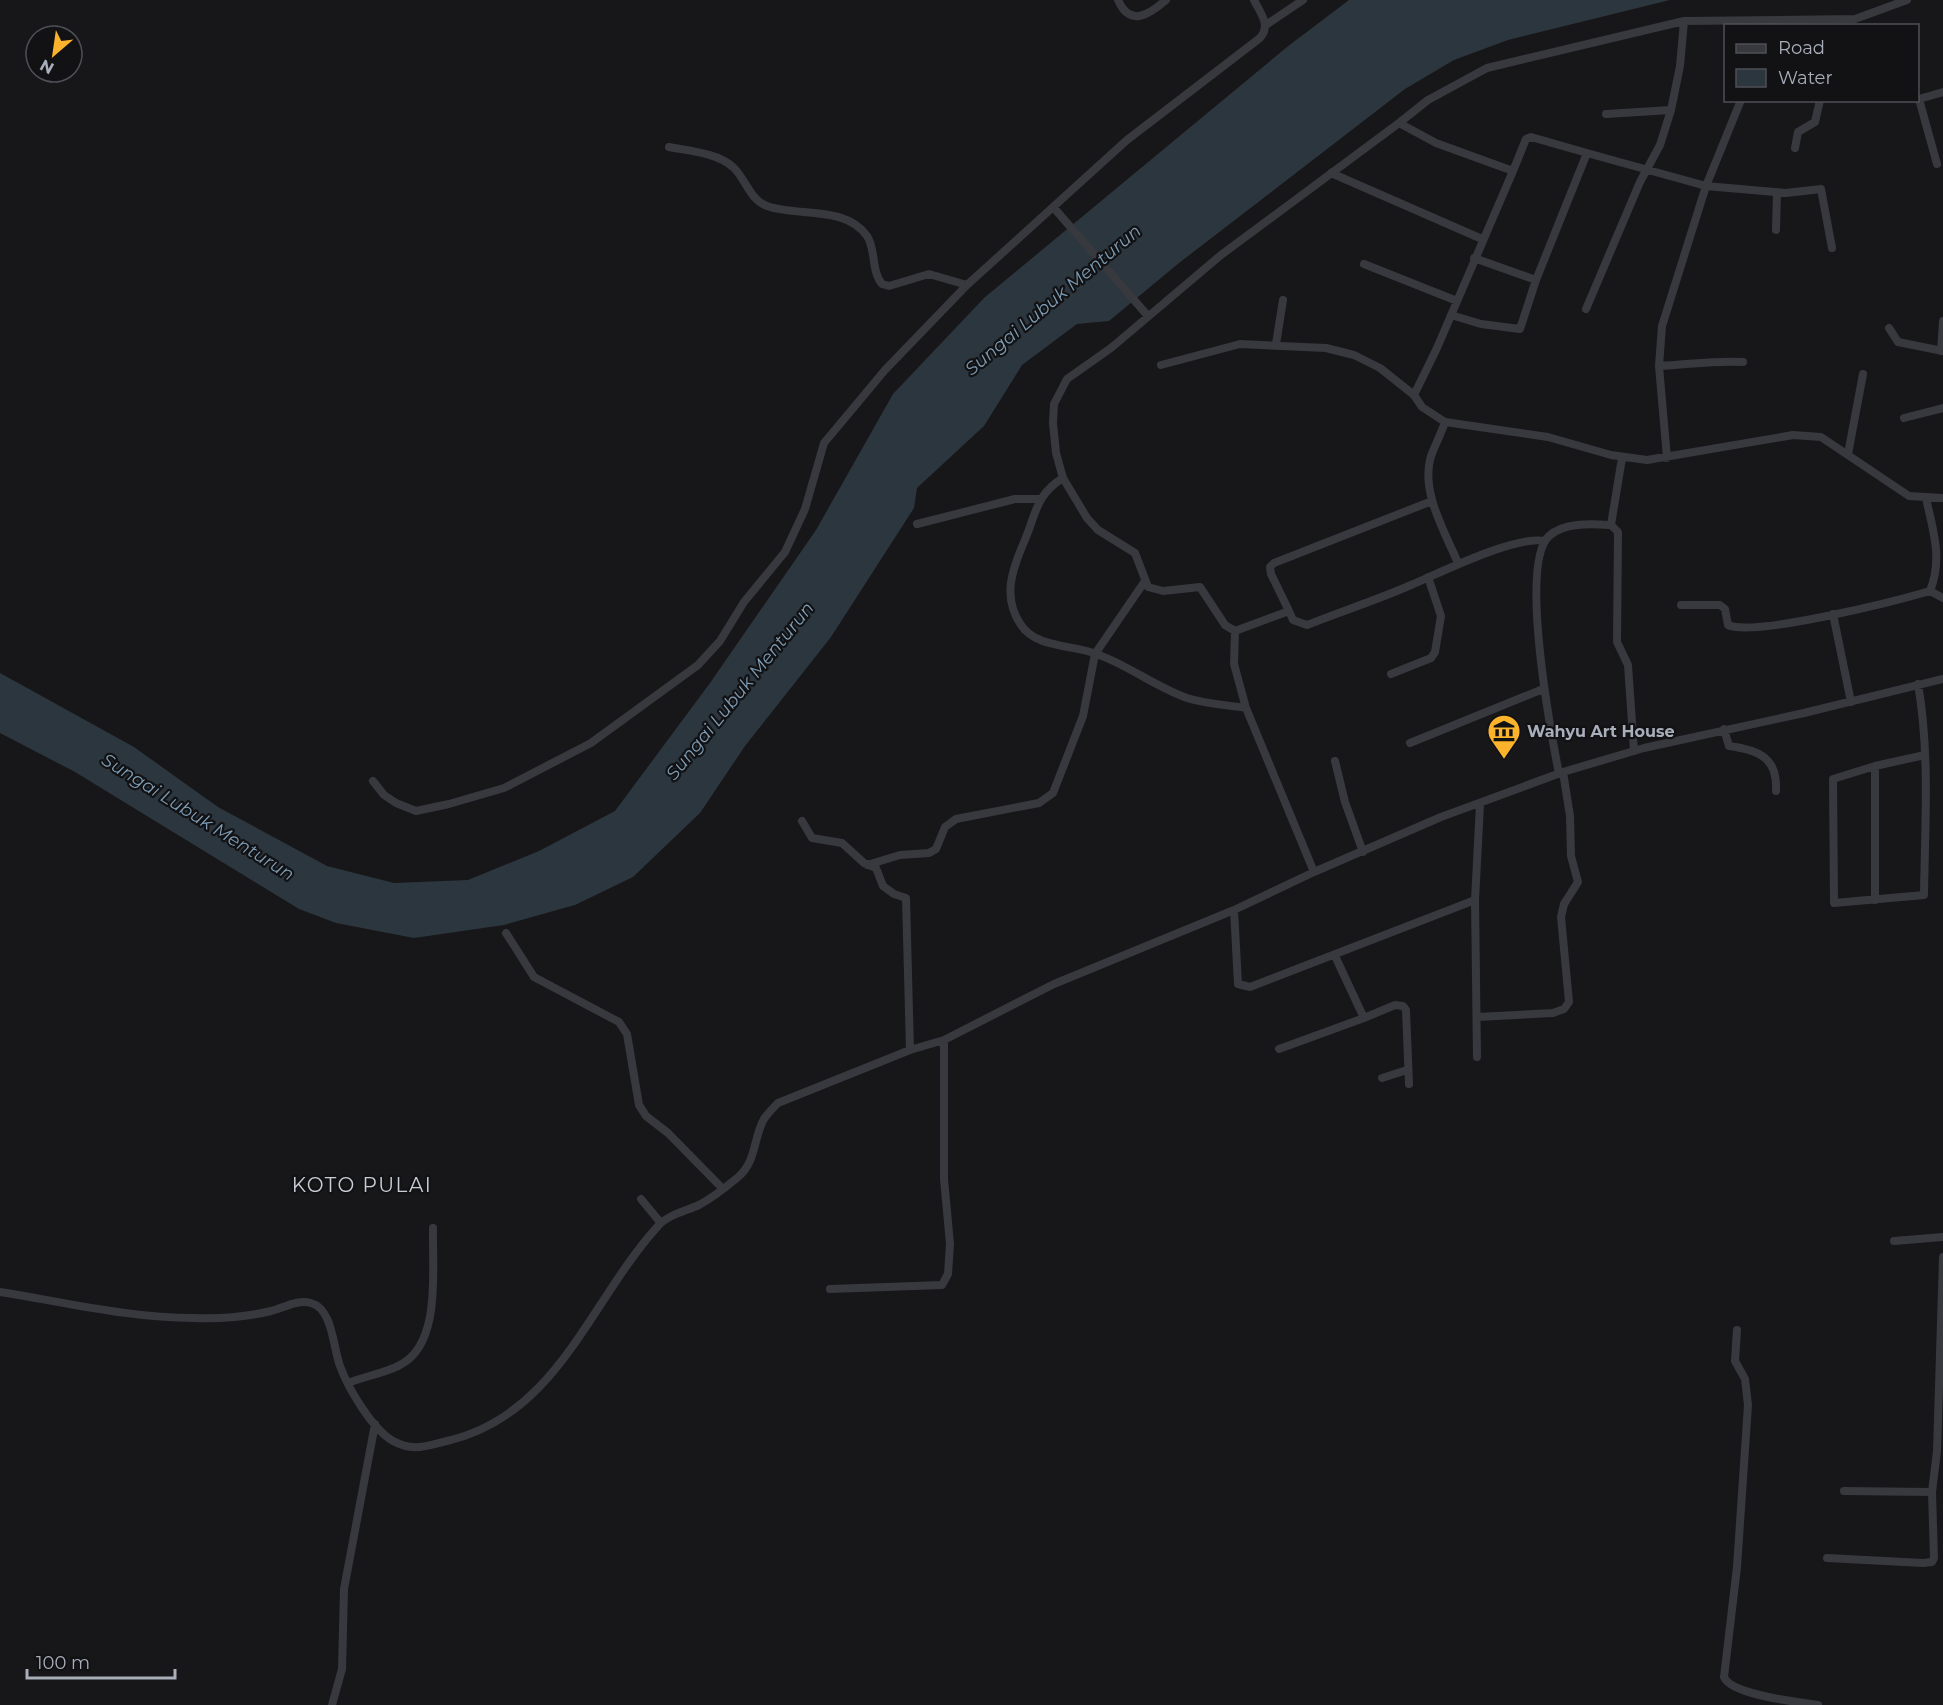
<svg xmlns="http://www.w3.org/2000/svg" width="1943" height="1705" font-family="Montserrat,sans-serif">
<rect width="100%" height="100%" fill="#171719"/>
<path fill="#2c363e" d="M1349 0H1670L1508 40 1454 60 1405 89 1179 263 1109 321 1077 324 1022 365 984 426 917 488 914 508 831 637 745 746 700 813 633 877 575 905 504 925 414 938 336 923 299 909 75 772 0 733V673L134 747 218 807 327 866 394 883 468 880 539 851 615 811 710 683 816 530 893 394 984 298 1287 47Z"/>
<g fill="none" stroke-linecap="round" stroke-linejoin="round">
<path stroke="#38393e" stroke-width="8" d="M1118 0C1130 28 1150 14 1166 0
M1266 25 1303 0
M1606 114 1671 110
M1399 123 1428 100 1487 68 1684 21
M669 147C689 151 719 153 734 168 746 180 750 200 767 206 797 217 845 205 867 236 876 249 871 271 882 284L889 286 929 274 967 285
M1795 148 1798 132 1815 122 1820 100
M1937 164 1919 99 1943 92
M1513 171 1526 139 1531 137 1587 153
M1331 173 1482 239
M1054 208 1148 316
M1776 230 1777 192
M1474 258 1536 280 1587 153 1706 186 1786 193 1821 189 1832 248
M1364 264 1457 301
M1586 309 1640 182 1660 145 1671 110 1680 66 1684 21 1855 19 1907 0
M1451 315 1481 324 1520 329 1536 280
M1889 328 1898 342 1943 351
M1276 344 1283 300
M1941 351 1943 321
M1161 365 1240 344 1326 348 1354 355 1380 368 1414 395 1422 407 1445 422 1548 437 1611 455 1647 460 1793 435 1821 437 1909 496 1943 498
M1659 366C1687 365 1714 360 1743 362
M1904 418 1943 408
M1445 422C1441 434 1435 445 1431 456 1420 491 1445 532 1458 563
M1848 454 1863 374
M1667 458 1659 366 1662 326 1706 186 1741 100
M1063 478C1035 495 1036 515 1024 542 1012 570 1002 597 1021 625 1035 646 1065 645 1087 651 1123 661 1153 686 1187 698 1206 704 1227 705 1246 708L1314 872
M917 524 1015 499H1039
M1611 525 1622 458
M1930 591 1943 598
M1681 605H1720L1725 609 1728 625C1754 637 1896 601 1930 591 1943 558 1933 531 1926 498
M1289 611 1293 620 1307 625C1342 611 1377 600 1411 585 1440 573 1515 535 1545 541
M1833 614 1851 702
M1235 631 1225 625 1200 587 1163 591 1148 587 1135 553 1098 530 1087 518 1063 478 1056 453 1053 423 1054 404 1067 379 1111 348 1221 255 1399 123 1436 143 1513 171 1437 348 1414 395
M1235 631 1289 611 1271 574 1270 567 1274 563 1432 501
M1235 631 1234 664 1246 708
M1391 674 1431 658 1435 652 1441 616 1428 577
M1918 684C1930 753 1925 824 1924 895L1834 903 1833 779 1875 766 1925 755
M1724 729 1729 746C1759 750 1778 758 1776 791
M1410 743 1543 689
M1335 761 1345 802 1363 852
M1559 774C1551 733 1519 564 1549 536 1564 522 1592 524 1611 525L1618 532 1617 642 1628 665 1634 751
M373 781 384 795 396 803 416 811 449 804 504 788 591 743 698 665 720 641 744 602 785 552 805 509 824 443 885 370 967 285 1127 140 1260 38C1271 25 1261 14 1254 0
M802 821 812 838 842 843 864 863 876 868 883 886 894 894 906 898 910 1050
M867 865 900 855 929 853 936 849 945 827 956 819 1039 803 1053 793 1083 716 1095 654 1145 581
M1875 900V766
M1234 910 1238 984 1250 987 1475 900
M506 933 534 977 619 1022 627 1034 639 1105 646 1116 668 1133 722 1188
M1477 1017 1553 1013 1564 1009 1569 1002 1561 917 1564 904 1578 882 1571 856 1570 816 1563 772
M1364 1018 1395 1005 1403 1006 1406 1010 1409 1084
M1279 1049 1364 1018 1335 956
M1477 1057 1475 900 1480 804
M1382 1078 1407 1070
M641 1199 660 1222
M1894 1241 1943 1237
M830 1289 942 1285 948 1274 950 1244 944 1179V1040
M0 1292C64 1302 129 1318 194 1318 220 1319 246 1317 271 1311 284 1308 297 1299 311 1303 333 1309 333 1348 340 1366 348 1388 372 1429 393 1441 413 1452 426 1446 447 1441 558 1415 589 1302 658 1226 667 1215 686 1211 699 1205 712 1198 725 1188 737 1178 757 1162 753 1138 764 1119 768 1113 773 1108 778 1103L910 1050 944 1040 1054 984 1234 910 1314 872 1441 817 1563 772 1644 748 1804 713 1943 679
M1737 1330 1735 1361 1745 1379 1748 1405 1737 1567 1724 1677C1731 1695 1798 1702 1818 1705
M348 1383C363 1377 388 1372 400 1365 442 1344 432 1268 433 1228
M1932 1492 1937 1451 1943 1257
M1827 1558 1923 1563 1932 1562 1934 1558 1932 1492 1844 1491
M332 1705 342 1669 344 1589 375 1424"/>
</g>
<defs>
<g id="museum-pin" transform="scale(1.725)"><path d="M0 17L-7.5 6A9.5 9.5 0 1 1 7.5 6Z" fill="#fbb32c" stroke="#121214"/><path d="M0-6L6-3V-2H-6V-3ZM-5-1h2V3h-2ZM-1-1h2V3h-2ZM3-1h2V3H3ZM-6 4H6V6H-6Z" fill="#111"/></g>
</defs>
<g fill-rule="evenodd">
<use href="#museum-pin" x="1504" y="731"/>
</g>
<g text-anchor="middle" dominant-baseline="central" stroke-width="4.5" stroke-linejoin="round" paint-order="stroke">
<g font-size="16" font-weight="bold" fill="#a8aeba" stroke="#121214" text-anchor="start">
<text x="1527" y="731">Wahyu Art House</text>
</g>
<g font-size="18" font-style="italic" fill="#7e9db6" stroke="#121214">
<text transform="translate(1053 300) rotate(-40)">Sungai Lubuk Menturun</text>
<text transform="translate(740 691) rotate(-51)">Sungai Lubuk Menturun</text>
<text transform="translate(198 817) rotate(32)">Sungai Lubuk Menturun</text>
</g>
<g font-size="20" letter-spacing="1.5" fill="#c9cdd5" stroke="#121214">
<text x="362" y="1185">KOTO PULAI</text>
</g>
</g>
<rect x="1724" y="24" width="195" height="78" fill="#121214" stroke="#4e5056" stroke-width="1.5"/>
<rect x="1736" y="44" width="30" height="9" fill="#38393e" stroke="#4e5056" stroke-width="1.5"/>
<text x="1778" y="54" font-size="18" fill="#a8aeba">Road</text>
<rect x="1736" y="69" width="30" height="18" fill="#2c363e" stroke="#4e5056" stroke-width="1.5"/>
<text x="1778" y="84" font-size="18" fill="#a8aeba">Water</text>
<g transform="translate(54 54) rotate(209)"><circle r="28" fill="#121214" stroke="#4e5056" stroke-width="1.5"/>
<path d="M0-4.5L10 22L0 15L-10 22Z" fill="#fbb32c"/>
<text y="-9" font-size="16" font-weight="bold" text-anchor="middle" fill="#a8aeba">N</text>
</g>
<path d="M27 1669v9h148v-9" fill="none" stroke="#a8aeba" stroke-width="3"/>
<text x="36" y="1669" font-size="18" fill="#a8aeba" stroke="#121214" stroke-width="4.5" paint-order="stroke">100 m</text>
</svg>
